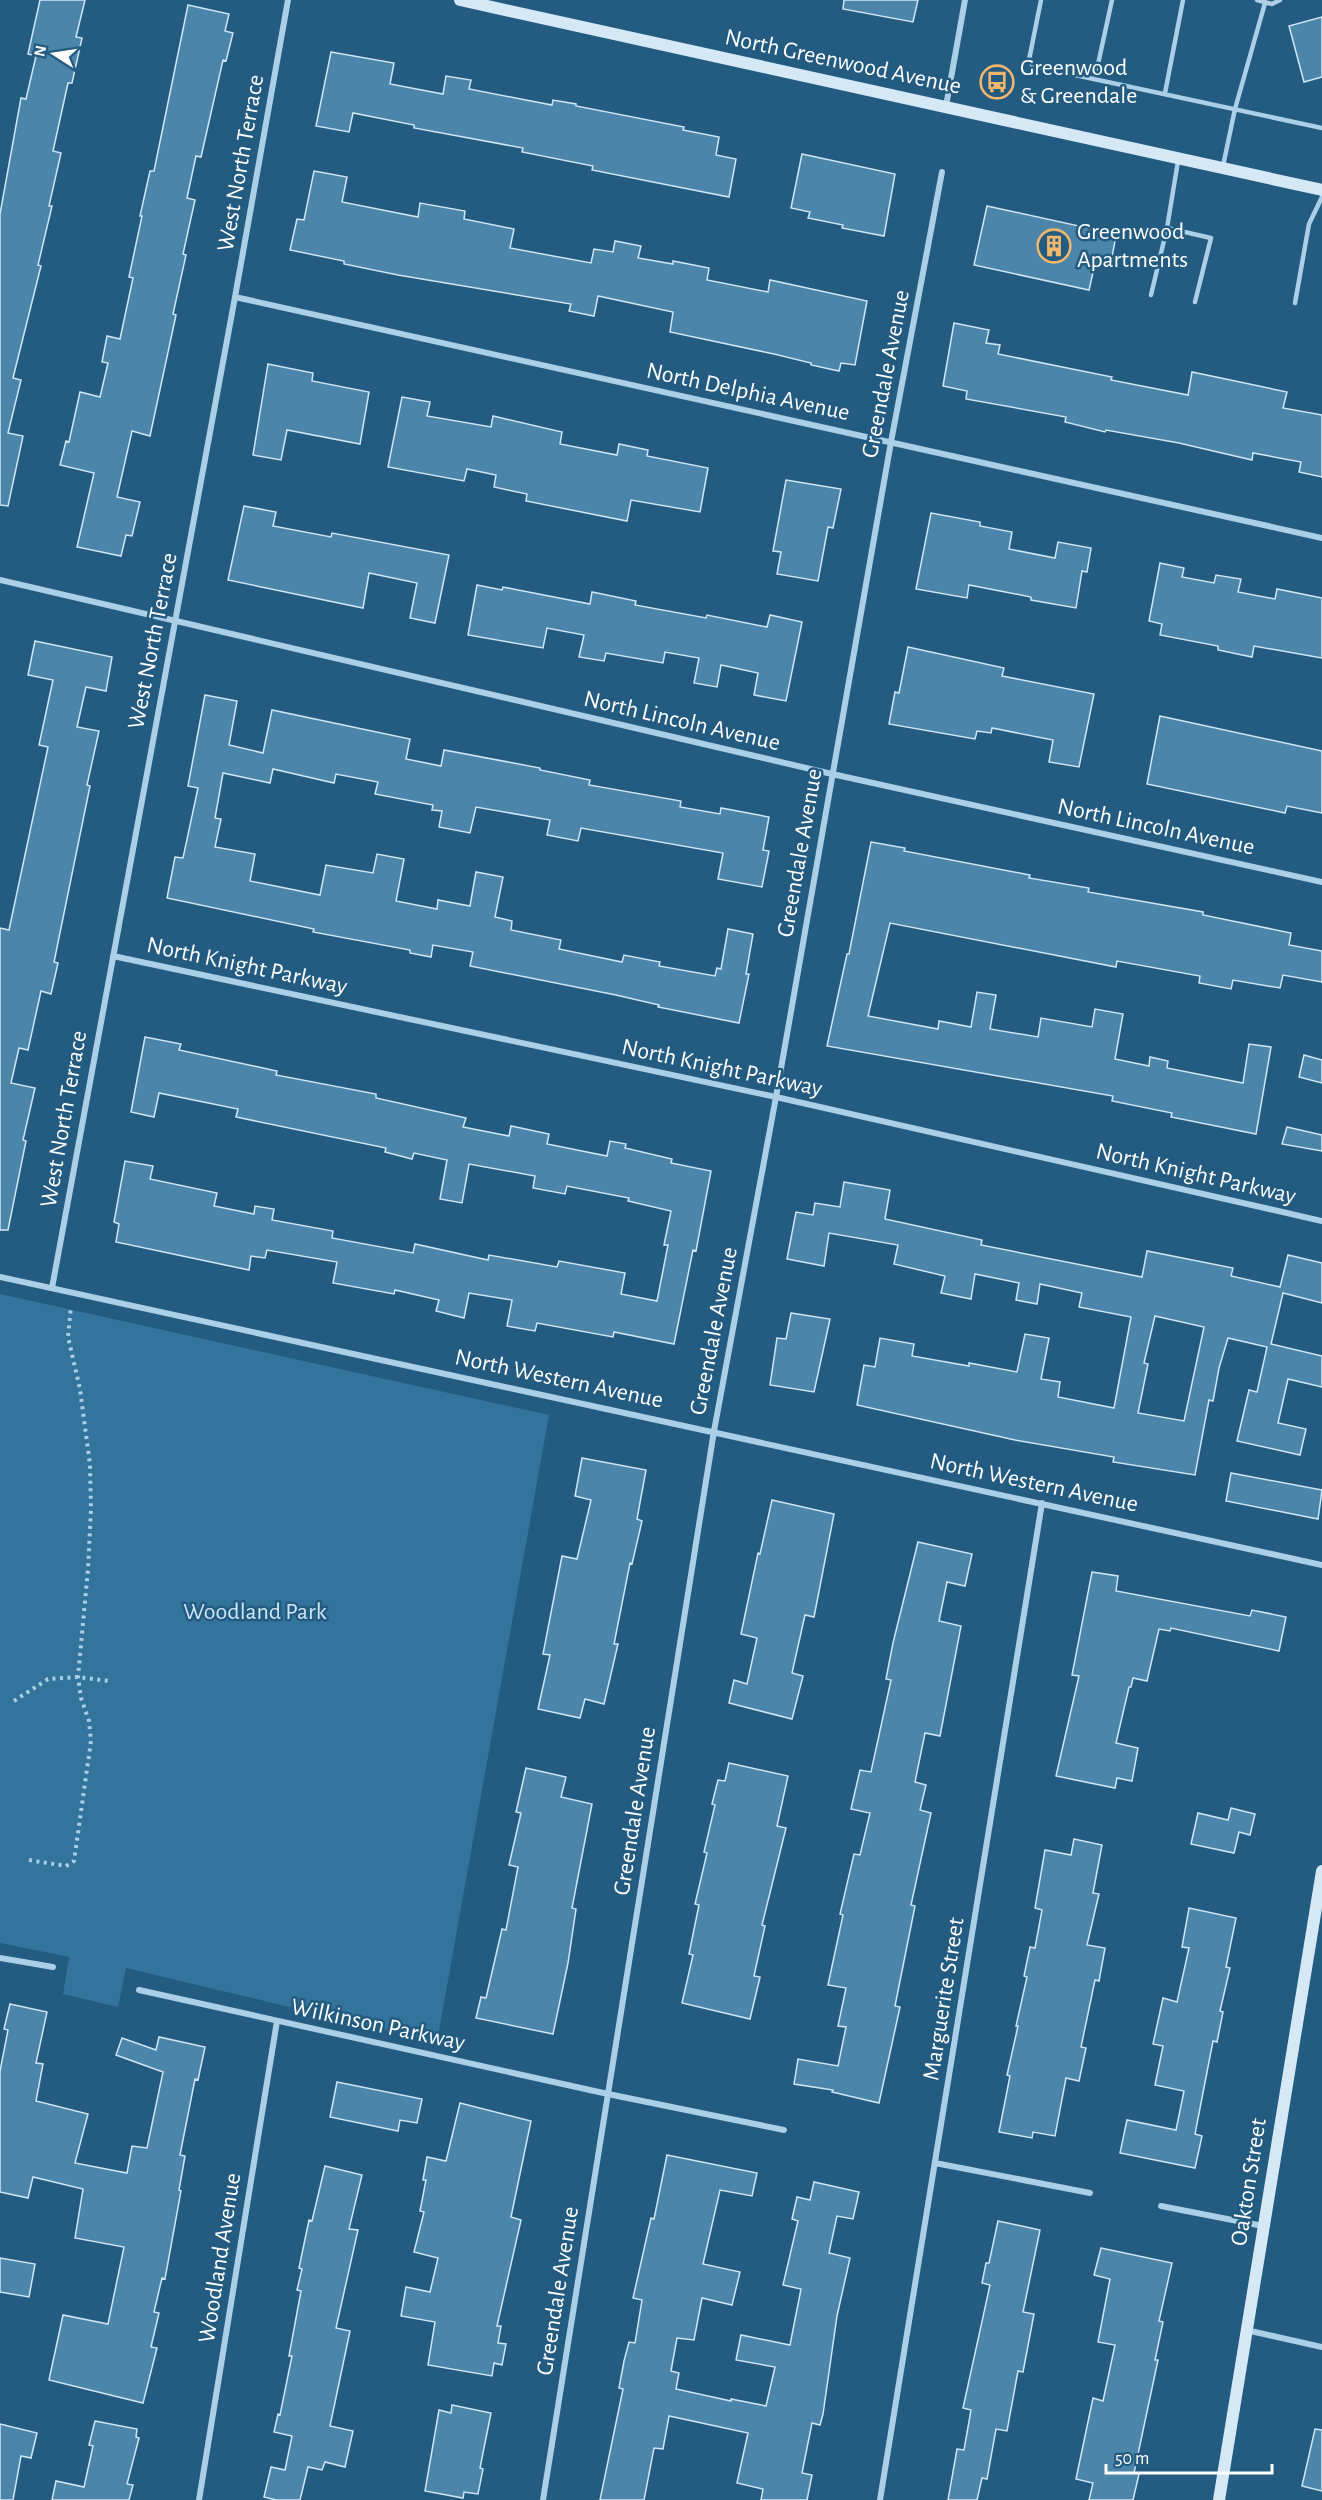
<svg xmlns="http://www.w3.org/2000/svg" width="1322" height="2500" font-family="'Alegreya Sans',sans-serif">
<rect width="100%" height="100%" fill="#235b81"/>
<path fill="#33749d" d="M0 1294 549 1415 437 2042 126 1968 118 2007 63 1994 69 1957 0 1943Z"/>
<path fill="#4b85aa" stroke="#cee6f6" stroke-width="1.5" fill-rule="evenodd" d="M40 0H85L76 37 82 38 72 83H68L53 151 61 153 49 206H52L38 265 41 266 13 378 21 380 8 433 23 436 8 506 0 505V214L21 98 26 99 36 56 28 54Z
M844 0H918L913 22 843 9Z
M188 5 229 14 225 31 233 33 226 61 223 60 201 157 196 156 187 198 195 200 183 254 186 255 173 314 176 315 150 436 132 431 117 497 140 502 132 536 126 535 121 556 77 547 94 473 60 465 66 441 69 442 80 392 100 397 108 363 102 362 107 336 120 339 133 278 129 277 142 216H140L150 171H154Z
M1322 17V77L1304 82 1289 26Z
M331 52 394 63 390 84 443 94 446 76 471 80 469 89 552 105 553 100 576 104V106L684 127 683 130 719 137 716 155 736 159 729 197 592 170 593 166 522 152 523 148 414 128V125L353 113 349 132 316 126Z
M802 154 895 174 884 236 842 228 843 225 808 218 810 212 791 208Z
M314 171 347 177 342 202 418 217 420 203 465 211 464 219 514 229 510 248 591 263 594 249 613 252 615 241 641 246 638 258 673 264V261L709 268 707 280 768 292 770 280 867 301 855 365 841 363 839 371 811 365V363L774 354 670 332 673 312 598 296 594 316 569 311 571 304 398 275 344 264V261L290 250 297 219 304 220Z
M987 206 1102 231V233L1116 236 1110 267 1095 264 1089 290 974 265Z
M954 323 989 330 986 343 1000 345 998 354 1112 377 1111 380 1188 395 1192 372 1287 392 1283 408 1322 415V477L1299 472 1301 462 1253 453 1252 460 1179 443 1106 430 1105 432 1065 422 1066 417 966 399 967 391 943 386Z
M268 364 313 373 312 381 369 392 360 444 287 430 281 460 253 455Z
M402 397 430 402 427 416 491 427 493 416 562 432 560 444 617 455 619 444 648 450 647 456 708 468 700 512 631 500 627 521 526 501 527 494 494 487 496 475 467 469 464 481 388 467Z
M786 480 841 489 833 528 828 527 818 581 777 574 781 552 773 551Z
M244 506 276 512 273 526 331 537 332 533 449 555 435 623 410 618 417 583 369 573 363 608 228 580Z
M931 513 980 522V526L1012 532 1009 549 1055 558 1058 542 1091 548 1087 572 1082 571 1076 608 1031 600V597L969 585 967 598 916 589Z
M1160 563 1184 568 1182 577 1214 583 1216 575 1241 579 1238 592 1275 599 1277 589 1322 598V658L1254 646 1252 657 1218 650V646L1160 635 1162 624 1149 621Z
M477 585 502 590 503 587 590 604 592 592 636 601 635 605 706 618 707 615 767 627 770 615 802 622 786 701 754 695 758 673 721 665 717 687 694 683 699 658 665 652 663 663 606 653 604 661 579 657 584 635 547 628 543 648 468 635Z
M35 641 112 657 106 691 86 687 77 727 99 731 87 785 90 786 54 962 58 963 51 994 41 991 28 1050 19 1048 11 1083 35 1088 23 1140 26 1141 8 1230H0V928L9 930 48 747 39 745 53 680 28 675Z
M908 647 1004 668 1002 676 1094 694 1079 767 1049 762 1053 740 992 728 991 733 977 731 975 739 889 724 895 692 899 693Z
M205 695 237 701 229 745 263 753 272 710 410 739 406 759 441 766 444 750 540 768V770L590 780 589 785 681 801 680 807 720 814 721 808 769 817 763 850 769 851 762 887 718 879 723 853 581 828 578 841 547 835 550 820 476 807 470 833 439 827 442 811 432 810 433 805 375 794 378 782 336 774 334 783 273 769 270 783 223 773 215 818 221 819 215 847 255 854 250 881 320 895 326 865 373 873 377 854 404 859 396 901 437 909 438 900 470 906 476 872 503 877 495 917 512 921 511 930 561 940 559 949 622 962 624 955 660 962 659 966 715 976 717 968 721 969 728 929 753 934 746 974H749L739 1023 658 1007 659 1005 616 995 470 966 473 952 433 945 431 957 410 953V950L313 932 314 929 167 898 175 857 183 858 198 788 188 786Z
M1160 716 1322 751V813L1287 806 1285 813 1147 784Z
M871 842 905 848 904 851 1030 875 1029 878 1089 888 1088 892 1203 912V915L1291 933 1289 945 1322 951V982L1283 975 1280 988 1233 980 1231 989 1199 983 1200 976 1117 961 1116 967 890 923 868 1016 938 1029 939 1021 971 1027 977 992 996 995 990 1029 1038 1037 1041 1018 1092 1027 1095 1009 1123 1014 1115 1059 1149 1066 1150 1057 1168 1061 1167 1068 1243 1083 1249 1044 1271 1047 1256 1134 1171 1117 1172 1113 1112 1101 1113 1096 827 1046 847 954H849Z
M145 1037 181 1044 179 1050 277 1071 276 1075 376 1094V1098L466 1118 463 1127 509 1136 511 1126 549 1134 547 1144 607 1156 610 1141 626 1144 625 1148 672 1159 671 1163 711 1171 696 1251 693 1250 674 1344 614 1332 613 1337 537 1323 535 1331 507 1326 512 1300 469 1293 464 1318 436 1311 439 1300 395 1290 394 1294 333 1283 337 1262 267 1250 265 1258 251 1256 249 1270 116 1242 119 1224 114 1222 125 1161 153 1166 150 1179 217 1193 214 1206 254 1214 255 1206 274 1209 272 1220 333 1231 332 1238 413 1253 415 1244 488 1260 489 1255 557 1267 559 1261 625 1273 621 1294 657 1301 668 1245H664L671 1211 628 1201 629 1198 567 1186 565 1194 533 1188 535 1176 469 1164 462 1203 440 1199 447 1160 414 1153 412 1159 385 1152 386 1148 236 1117 238 1109 159 1093 154 1117 131 1112Z
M1304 1055 1322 1060V1083L1299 1077Z
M1287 1127 1322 1135V1151L1282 1144Z
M844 1182 890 1190 885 1219 982 1240 981 1245 1142 1277 1147 1251 1233 1268 1231 1276 1280 1287 1288 1255 1322 1263V1303L1283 1293 1271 1344 1322 1356V1387L1288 1379 1278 1423 1306 1429 1300 1455 1237 1441 1249 1390 1257 1392 1267 1347 1228 1338 1219 1368 1213 1401 1209 1400 1195 1475 1113 1462 1114 1457 1015 1440 857 1405 864 1365 875 1367 880 1338 914 1344 912 1356 969 1366V1363L1017 1372 1025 1334 1049 1338 1041 1379 1060 1382 1058 1397 1114 1408 1131 1317 1079 1307 1082 1293 1040 1284 1037 1304 1016 1300 1019 1283 975 1274 971 1299 941 1293 945 1276 894 1264 898 1245 829 1233 824 1266 787 1259 796 1212 813 1215 815 1203 840 1207ZM1155 1316 1204 1327 1184 1421 1138 1413 1148 1364 1144 1363Z
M791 1313 830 1319 814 1392 770 1385 777 1338 786 1339Z
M582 1458 646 1470 637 1519 642 1521 632 1564 630 1563 614 1644H618L604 1704 585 1699 580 1718 538 1709 550 1655 543 1654 562 1556 577 1559 591 1500 575 1496Z
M1231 1473 1322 1490 1318 1519 1226 1501Z
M772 1500 834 1514 814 1617 805 1615 792 1673 803 1676 792 1719 729 1703 734 1680 747 1684 757 1638 741 1634 758 1553 760 1554Z
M918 1542 972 1554 965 1586 947 1582 939 1621 961 1626 940 1736 925 1733 915 1782 926 1785 920 1810 931 1813 911 1905 915 1906 895 2006 900 2007 879 2103 832 2092 833 2090 794 2084 798 2059 838 2066 846 2027 838 2026 846 1988 828 1985 843 1915 840 1914 854 1854 860 1855 870 1813 851 1809 860 1770 871 1772 891 1680 886 1679 893 1643Z
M1092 1572 1118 1576 1116 1591 1250 1616 1252 1610 1286 1617 1279 1651 1171 1628 1170 1631 1159 1629 1147 1681 1133 1678 1131 1687H1129L1116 1743 1138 1748 1132 1781 1117 1778 1115 1788 1056 1776 1079 1676 1072 1675Z
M729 1763 788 1776 777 1826 786 1828 762 1925 765 1926 754 1976 760 1977 750 2019 682 2003 693 1955 689 1954 699 1905 695 1904 707 1853 704 1852 715 1805 712 1804 718 1780 725 1781Z
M526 1768 566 1777 561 1797 592 1804 572 1908 576 1909 568 1963 553 2034 476 2018 481 1997 486 1998 502 1929 506 1930 518 1867 509 1865 521 1813 516 1812Z
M1231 1808 1255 1814 1250 1835 1239 1832 1234 1853 1191 1844 1198 1813 1228 1820Z
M1074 1839 1102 1845 1093 1893 1099 1894 1087 1945 1105 1948 1099 1981 1095 1980 1081 2047 1086 2048 1079 2081 1066 2078 1055 2136 1033 2132 1032 2138 999 2132 1010 2076 1007 2075 1018 2026H1016L1027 1977 1024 1976 1030 1947 1035 1948 1042 1910 1035 1908 1045 1850 1071 1855Z
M1189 1908 1236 1918 1226 1967 1230 1968 1220 2011 1223 2012 1217 2042 1213 2041 1195 2134 1202 2136 1195 2168 1120 2153 1127 2120 1176 2130 1184 2091 1155 2085 1163 2046 1153 2044 1163 1998 1177 2002 1189 1948 1182 1947Z
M10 2004 47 2012 36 2063 43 2064 36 2101 88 2114 75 2163 127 2173 132 2146 147 2148 163 2072 116 2055 122 2038 156 2050 159 2037 205 2047 198 2080 195 2079 180 2155 185 2156 179 2190 181 2191 165 2279 162 2278 154 2312 159 2313 151 2347 157 2348 143 2403 49 2380 63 2315 108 2324 124 2247 75 2238 83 2189 33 2177 28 2198 0 2192V2071L8 2030 4 2029Z
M337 2082 422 2099 417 2123 400 2120 398 2131 330 2117Z
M460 2103 531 2121 511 2217 521 2220 497 2326H501L498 2343 506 2344 502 2365 494 2363 492 2376 428 2365 435 2322 401 2316 406 2287 430 2292 438 2258 414 2252 424 2212 420 2211 426 2180H423L427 2157 446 2161Z
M667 2155 757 2173 752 2196 720 2190 703 2264 740 2272 732 2305 702 2298 694 2340 677 2338 671 2371 679 2373 676 2389 731 2401V2399L766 2406 775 2367 736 2360 741 2335 790 2345 801 2289 783 2285 798 2221 792 2219 797 2197 810 2200 814 2182 859 2192 853 2219 837 2216 829 2253 850 2258 837 2316 823 2414 820 2425 812 2423 802 2473 812 2475 807 2500H761L763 2489 737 2483 748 2433 669 2416 663 2449 654 2448 644 2500H600L623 2389 619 2388 624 2361 629 2342 635 2343 642 2300 633 2298 651 2218 654 2219Z
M325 2166 362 2175 349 2229 358 2230 336 2328 350 2331 330 2426 353 2431 345 2467 325 2462 322 2470 308 2467 300 2500H276L264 2497 271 2467 285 2470 292 2436 274 2432 278 2414 280 2415 292 2356H289L301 2291 297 2290 302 2269 299 2268 309 2220 312 2221Z
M998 2221 1040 2230 1023 2312 1034 2314 1023 2372 1018 2371 1007 2431 996 2429 987 2479 982 2478 977 2500H948L957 2449 964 2450 971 2410 963 2408 990 2285 982 2283 986 2263H989Z
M1101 2248 1172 2263 1159 2321 1163 2322 1155 2360H1158L1134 2473 1139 2474 1133 2500H1089L1093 2483 1076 2479 1093 2398 1103 2401 1115 2345 1098 2342 1110 2279 1094 2275Z
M0 2258 35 2264 29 2297 0 2292Z
M452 2405 491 2413 480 2468 483 2469 478 2494 464 2492 463 2498 425 2491 439 2410 451 2413Z
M95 2421 137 2429 136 2437 139 2438 127 2484 133 2485 129 2500H52L56 2481 84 2487 93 2446 89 2445Z
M0 2424 37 2433 31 2458 21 2456 13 2500H0Z
M1315 2429 1322 2430V2491L1302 2486Z"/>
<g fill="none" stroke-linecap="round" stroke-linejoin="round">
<path stroke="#aacfe7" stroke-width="4" stroke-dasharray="3 4.5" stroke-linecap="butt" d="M14 1701 48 1679 78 1677 109 1681
M29 1860 66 1866 74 1861 91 1741 89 1721 81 1698 78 1677 88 1569 91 1509 90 1465 80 1389 68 1337 71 1306"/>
<path stroke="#aacfe7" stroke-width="4.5" d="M1041 0 1029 60 1033 66 1322 128
M1257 0 1272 4 1280 0
M1095 78 1112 0
M1165 93 1183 0
M1178 161 1167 228 1211 238 1195 302
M1223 166 1235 109 1265 3
M1151 295 1167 228
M1295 303 1309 224 1322 197"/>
<path stroke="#aacfe7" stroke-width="6" d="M946 106 965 0
M235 297 1322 538
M0 580 832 774 1322 882
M113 956 776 1097 1322 1221
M0 1277 1322 1565
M52 1288 235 297 288 0
M0 1958 53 1967
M139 1990 608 2094 784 2130
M935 2163 1090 2193
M1161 2206 1263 2226
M1246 2330 1322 2347
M199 2500 277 2021
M543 2500 714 1431 776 1097 891 442 942 172
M880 2500 1042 1503"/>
<path stroke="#d4e8f6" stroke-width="12" d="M460 0 1322 190
M1219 2500 1322 1871"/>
</g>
<defs>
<g id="bus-ring" transform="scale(1.725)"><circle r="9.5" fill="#235b81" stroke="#f2b76d" stroke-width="1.5"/><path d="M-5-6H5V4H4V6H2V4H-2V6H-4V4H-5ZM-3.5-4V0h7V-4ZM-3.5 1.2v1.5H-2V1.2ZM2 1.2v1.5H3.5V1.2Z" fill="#f2b76d"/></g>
<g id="building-ring" transform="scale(1.725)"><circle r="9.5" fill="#235b81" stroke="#f2b76d" stroke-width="1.5"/><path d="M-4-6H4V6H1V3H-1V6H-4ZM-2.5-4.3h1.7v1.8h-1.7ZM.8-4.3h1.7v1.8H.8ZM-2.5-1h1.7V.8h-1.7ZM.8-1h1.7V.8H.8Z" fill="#f2b76d"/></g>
</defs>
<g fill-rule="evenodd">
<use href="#bus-ring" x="997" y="82"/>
<use href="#building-ring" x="1054" y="246"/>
</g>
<g text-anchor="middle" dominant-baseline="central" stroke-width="5" stroke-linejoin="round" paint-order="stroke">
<g font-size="24" fill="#fff" stroke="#235b81">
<text transform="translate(843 62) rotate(12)">North Greenwood Avenue</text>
<text transform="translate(241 163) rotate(-80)">West North Terrace</text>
<text transform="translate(886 374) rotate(-79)">Greendale Avenue</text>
<text transform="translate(748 392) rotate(12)">North Delphia Avenue</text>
<text transform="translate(153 641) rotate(-79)">West North Terrace</text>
<text transform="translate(682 721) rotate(13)">North Lincoln Avenue</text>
<text transform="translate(1156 827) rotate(12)">North Lincoln Avenue</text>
<text transform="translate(800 853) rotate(-80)">Greendale Avenue</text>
<text transform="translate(247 966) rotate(12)">North Knight Parkway</text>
<text transform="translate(722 1068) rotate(12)">North Knight Parkway</text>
<text transform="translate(64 1119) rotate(-80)">West North Terrace</text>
<text transform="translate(1196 1174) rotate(13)">North Knight Parkway</text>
<text transform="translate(714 1331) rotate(-79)">Greendale Avenue</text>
<text transform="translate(559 1379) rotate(12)">North Western Avenue</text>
<text transform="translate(1034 1483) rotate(12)">North Western Avenue</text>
<text transform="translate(635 1811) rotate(-81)">Greendale Avenue</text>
<text transform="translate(944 1999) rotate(-81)">Marguerite Street</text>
<text transform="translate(378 2025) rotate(12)">Wilkinson Parkway</text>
<text transform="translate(1249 2182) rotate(-81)">Oakton Street</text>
<text transform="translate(220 2258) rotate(-81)">Woodland Avenue</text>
<text transform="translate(558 2291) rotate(-81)">Greendale Avenue</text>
</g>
<g font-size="24" fill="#fff" stroke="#235b81" text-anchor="start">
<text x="1020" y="68">Greenwood<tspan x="1020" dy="28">&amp; Greendale</tspan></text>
<text x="1077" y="232">Greenwood<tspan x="1077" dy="28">Apartments</tspan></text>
</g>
<g font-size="24" fill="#cee6f6" stroke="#235b81">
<text x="255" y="1612">Woodland Park</text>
</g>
</g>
<g transform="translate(54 54) rotate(282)" stroke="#235b81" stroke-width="4.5" paint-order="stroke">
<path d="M0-4.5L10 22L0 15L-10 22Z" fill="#ffffff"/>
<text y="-9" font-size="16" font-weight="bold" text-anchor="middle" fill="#ffffff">N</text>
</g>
<path d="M1106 2464v9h166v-9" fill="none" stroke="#ffffff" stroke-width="3"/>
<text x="1115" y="2464" font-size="18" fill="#ffffff" stroke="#235b81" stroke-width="4.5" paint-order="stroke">50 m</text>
</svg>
